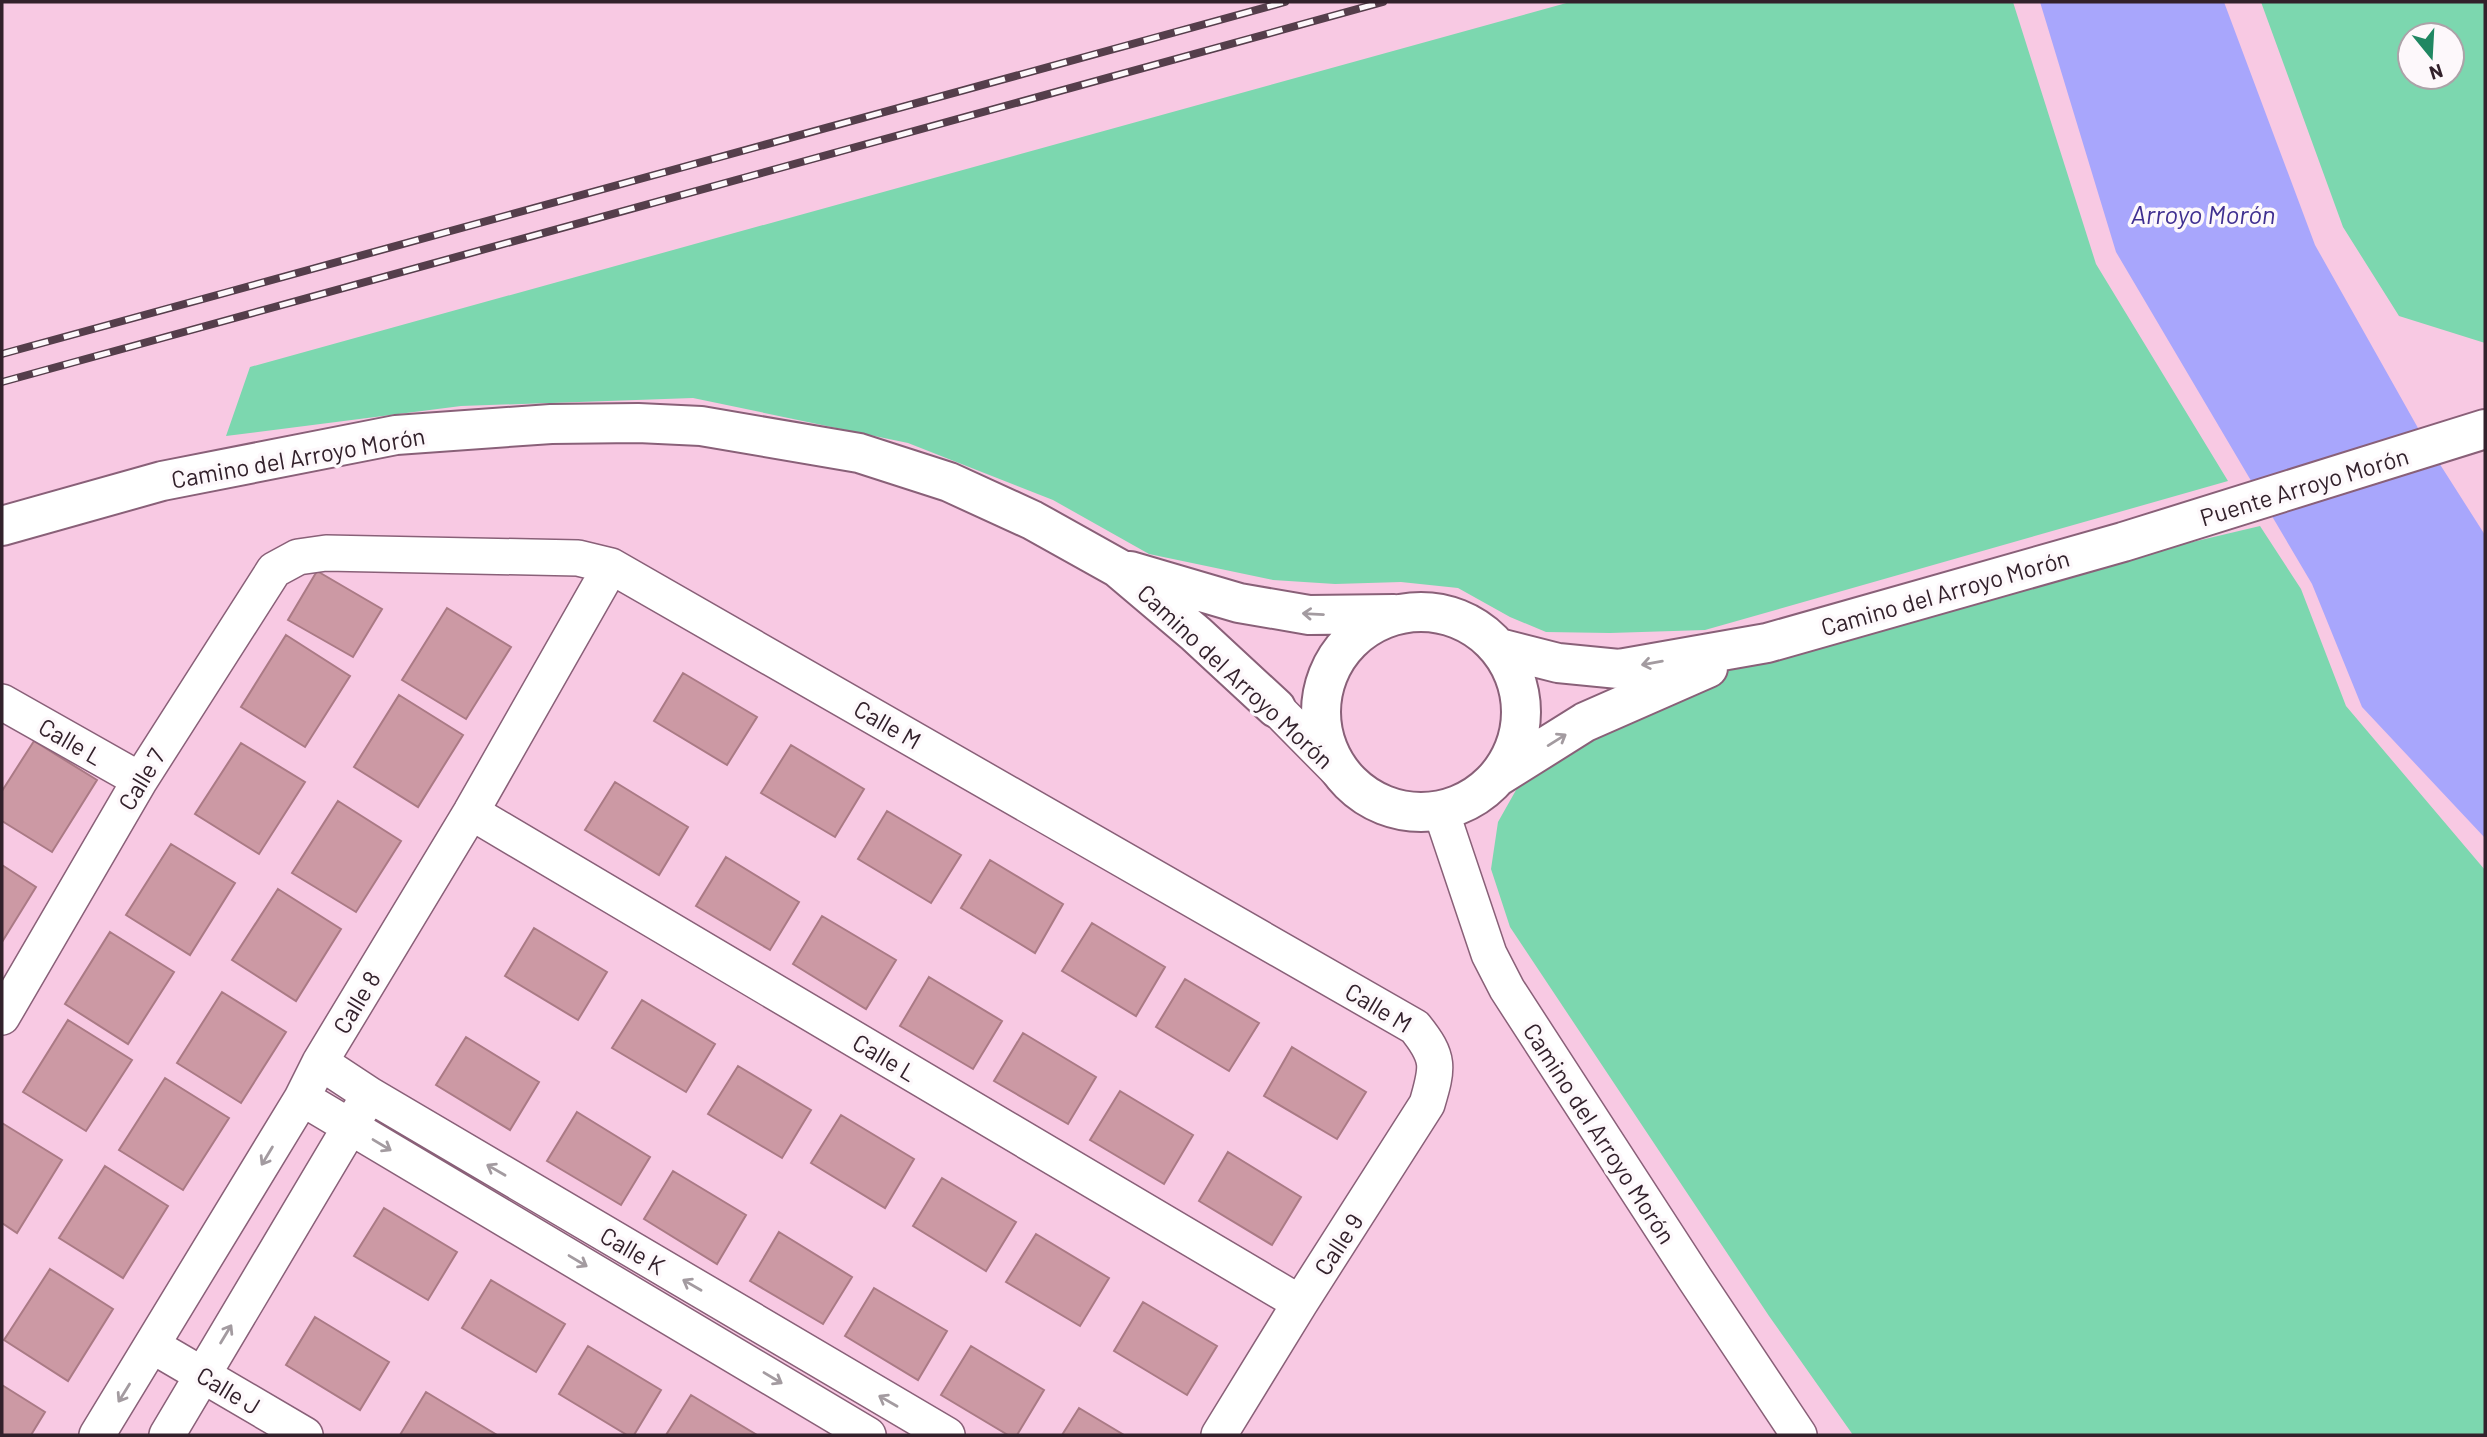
<svg xmlns="http://www.w3.org/2000/svg" width="2487" height="1437" font-family="Barlow,sans-serif">
<rect width="100%" height="100%" fill="#f8c9e3"/>
<path fill="#7cd7af" fill-rule="evenodd" d="M1570 2H2013L2096 264 2228 481 1705 630 1610 633 1546 632 1510 617 1458 588 1401 582 1335 584 1273 580 1149 554 1053 500 908 443 693 398 461 406 226 436 250 367Z
M2261 2H2485V343L2399 316 2343 227ZM2410 35H2452V77H2410Z
M2260 526 2301 589 2346 706 2485 870V1435H1853L1769 1316 1510 927 1491 869 1498 822 1520 783 1617 724 1767 643Z"/>
<path fill="#a8a6fc" d="M2040 2H2224L2315 245 2427 444 2485 535V838L2362 707 2312 584 2116 252Z"/>
<path fill="#cc99a4" stroke="#aa7a85" stroke-width="2" d="M317 571 382 609 353 657 288 620Z
M447 608 511 647 466 719 402 680Z
M286 635 350 676 305 747 241 707Z
M683 673 757 717 727 765 654 721Z
M399 695 463 735 418 807 354 767Z
M34 741 97 780 52 852 2 821V791Z
M241 743 305 782 259 854 195 814Z
M791 745 864 789 835 837 761 793Z
M615 782 688 827 659 875 585 830Z
M338 801 401 841 356 912 292 873Z
M887 811 961 855 931 903 858 859Z
M171 844 235 883 190 955 126 915Z
M726 857 799 902 770 950 696 906Z
M990 860 1063 904 1035 953 961 908Z
M2 865 36 887 2 942Z
M278 889 341 929 296 1001 232 960Z
M822 916 896 960 866 1009 793 964Z
M1092 923 1165 967 1136 1016 1062 971Z
M534 928 607 972 578 1020 505 976Z
M110 932 174 972 128 1044 65 1004Z
M929 977 1002 1021 973 1069 900 1026Z
M1185 979 1259 1023 1229 1071 1156 1027Z
M222 992 286 1032 241 1103 177 1063Z
M642 1000 715 1044 686 1092 612 1048Z
M68 1020 132 1060 86 1131 23 1092Z
M1023 1033 1096 1077 1068 1124 994 1081Z
M466 1037 539 1082 510 1130 436 1085Z
M1292 1047 1366 1092 1337 1139 1264 1096Z
M738 1066 811 1110 782 1158 708 1114Z
M165 1078 229 1118 183 1190 119 1150Z
M1120 1091 1193 1135 1164 1184 1090 1140Z
M577 1112 650 1157 621 1205 547 1161Z
M841 1115 914 1159 885 1208 811 1163Z
M2 1123 62 1160 17 1233 2 1223Z
M1228 1152 1301 1197 1272 1245 1199 1201Z
M105 1166 168 1206 123 1278 59 1238Z
M673 1171 746 1215 717 1264 644 1219Z
M942 1178 1016 1222 986 1271 913 1226Z
M384 1208 457 1252 428 1300 354 1256Z
M779 1232 852 1277 823 1324 750 1281Z
M1036 1234 1109 1278 1080 1326 1006 1282Z
M50 1269 113 1309 68 1381 4 1340Z
M491 1280 565 1324 536 1372 462 1328Z
M874 1288 947 1331 918 1380 845 1336Z
M1143 1302 1217 1346 1187 1395 1114 1351Z
M315 1317 389 1362 360 1410 286 1365Z
M588 1346 661 1390 634 1435H627L559 1394Z
M971 1346 1044 1390 1017 1435H1008L941 1395Z
M2 1385 45 1412 31 1435H2Z
M426 1392 497 1435H400Z
M691 1395 757 1435H666Z
M1079 1408 1124 1435H1062Z"/>
<g fill="none" stroke-linecap="round" stroke-linejoin="round">
<g stroke="#896078" stroke-width="38">
<path id="minor" d="M2 702 140 780
M1276 708 1352 785
M1441 811 1489 954 1507 989 1695 1279 1799 1435
M471 812 1300 1303
M2 1017 140 780 274 570 298 557 326 553 578 558 611 566 1415 1027C1440 1058 1438 1067 1427 1104L1300 1303 1219 1435
M320 1062 370 1095 947 1435
M302 1098 868 1435
M153 1346 305 1435
M97 1435 302 1098 320 1062 471 812 611 566
M167 1435 362 1107"/>
</g>
<g stroke="#896078" stroke-width="42">
<path id="tertiary" d="M2 526 162 481 396 435 551 424 638 423 701 426 859 453 949 482 1032 520 1118 568 1196 634 1276 708
M1130 571 1239 603 1309 615 1394 614
M1321 712a100 100 0 1 1 200 0a100 100 0 1 1-200 0Z
M1499 648 1558 663 1619 669 1767 643 2123 542 2485 429
M1499 776 1585 722 1708 668"/>
</g>
<use href="#minor" stroke="#fff" stroke-width="35"/>
<use href="#tertiary" stroke="#fff" stroke-width="38"/>
<g stroke="#553e4b" stroke-width="8">
<path id="rail" d="M2 354 1285 2
M2 382 1383 2"/>
</g>
<use href="#rail" stroke="#fdf8fb" stroke-width="5" stroke-dasharray="16" stroke-linecap="butt"/>
</g>
<defs><path id="oneway-shaft" d="M-6 0H5M1.5-3L5.5 0L1.5 3" fill="none" stroke-width="1.6" stroke-linecap="round" stroke-linejoin="round" transform="scale(1.75)"/></defs>
<g stroke="#a39ba0">
<use href="#oneway-shaft" transform="translate(1313 614) rotate(-177)"/>
<use href="#oneway-shaft" transform="translate(1652 663) rotate(170)"/>
<use href="#oneway-shaft" transform="translate(1557 740) rotate(-32)"/>
<use href="#oneway-shaft" transform="translate(382 1145) rotate(31)"/>
<use href="#oneway-shaft" transform="translate(267 1156) rotate(121)"/>
<use href="#oneway-shaft" transform="translate(496 1170) rotate(-150)"/>
<use href="#oneway-shaft" transform="translate(578 1261) rotate(31)"/>
<use href="#oneway-shaft" transform="translate(692 1285) rotate(-150)"/>
<use href="#oneway-shaft" transform="translate(226 1334) rotate(-59)"/>
<use href="#oneway-shaft" transform="translate(773 1378) rotate(31)"/>
<use href="#oneway-shaft" transform="translate(124 1393) rotate(122)"/>
<use href="#oneway-shaft" transform="translate(888 1401) rotate(-150)"/>
</g>
<g text-anchor="middle" dominant-baseline="central" stroke-width="7" stroke-linejoin="round" paint-order="stroke">
<g font-size="24" fill="#32212b" stroke="#fdf8fb">
<text transform="translate(298 457) rotate(-10)">Camino del Arroyo Morón</text>
<text transform="translate(2304 486) rotate(-17)">Puente Arroyo Morón</text>
<text transform="translate(1945 592) rotate(-16)">Camino del Arroyo Morón</text>
<text transform="translate(1236 676) rotate(43)">Camino del Arroyo Morón</text>
<text transform="translate(888 724) rotate(30)">Calle M</text>
<text transform="translate(71 741) rotate(30)">Calle L</text>
<text transform="translate(141 779) rotate(-59)">Calle 7</text>
<text transform="translate(356 1002) rotate(-59)">Calle 8</text>
<text transform="translate(1379 1007) rotate(31)">Calle M</text>
<text transform="translate(885 1057) rotate(31)">Calle L</text>
<text transform="translate(1600 1133) rotate(57)">Camino del Arroyo Morón</text>
<text transform="translate(1338 1244) rotate(-57)">Calle 9</text>
<text transform="translate(633 1250) rotate(30)">Calle K</text>
<text transform="translate(229 1390) rotate(31)">Calle J</text>
</g>
<g font-size="26" font-style="italic" fill="#3f2f90" stroke="#fdf8fb">
<text x="2203" y="213">Arroyo Morón</text>
</g>
</g>
<rect width="2487" height="1437" fill="none" stroke="#32212b" stroke-width="7"/>
<g transform="translate(2431 56) rotate(162)"><circle r="33" fill="#fdf8fb" stroke="#aca2a8" stroke-width="2"/>
<path d="M0-5L12 26L0 18L-12 26Z" fill="#208762"/>
<text y="-10" font-size="19" font-weight="bold" text-anchor="middle" fill="#32212b">N</text>
</g>
</svg>
